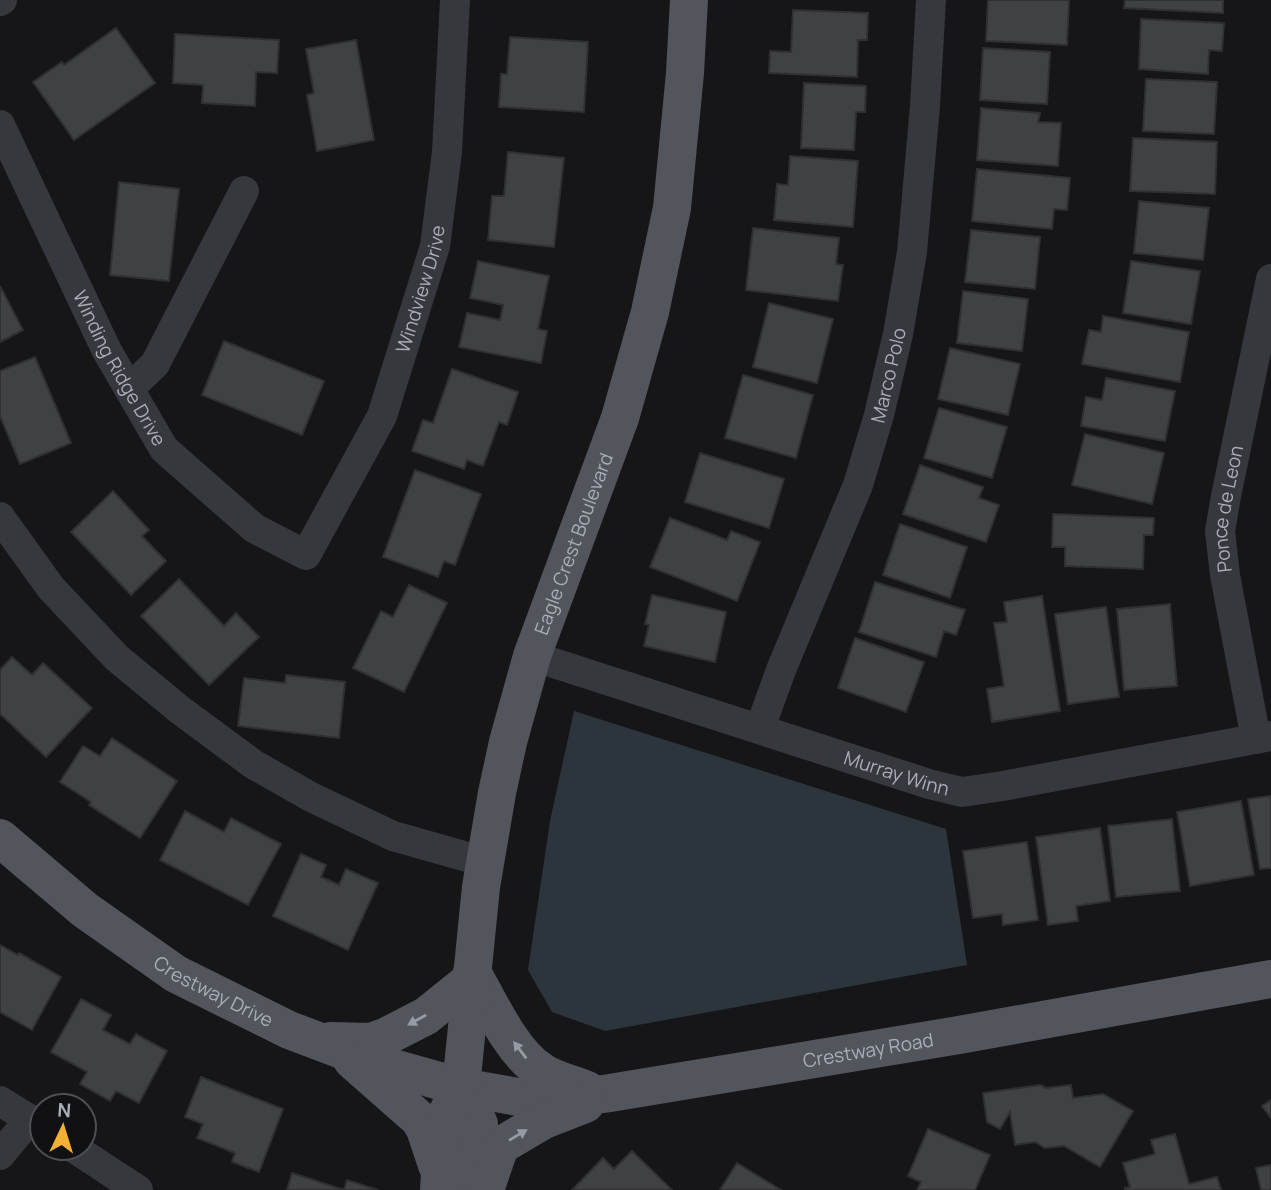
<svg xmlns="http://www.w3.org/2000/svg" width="1271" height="1190" font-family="Manrope,sans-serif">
<rect width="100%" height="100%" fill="#161618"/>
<path fill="#2c353c" d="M574 711 946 829 967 965 605 1031 552 1012 528 970 550 821Z"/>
<path fill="#404145" stroke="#303034" stroke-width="2" d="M988 0H1069L1067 45 986 41Z
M1125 0H1223V13L1124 8Z
M793 10 868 13 867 40H858L857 77 769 73 770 51 791 52Z
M1141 19 1224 23 1222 51 1209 50 1208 74 1139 69Z
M116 28 155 83 74 140 33 82 62 62 64 65Z
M175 34 279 40 277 73 256 72 255 106 202 103 203 85 173 83Z
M510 37 588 42 584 112 499 107 501 74H507Z
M356 40 374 140 317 151 307 95 314 93 306 49Z
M983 48 1050 52 1047 104 980 100Z
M1146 79 1217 82 1214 134 1143 131Z
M804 83 866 86 865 112H856L854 150 801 148Z
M981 108 1040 113 1038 122 1061 123 1058 166 977 160Z
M1133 138 1217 142 1215 194 1130 191Z
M508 152 564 158 554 247 488 240 492 196H504Z
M790 156 858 161 853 227 774 220 777 184 788 185Z
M977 169 1070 178 1067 210 1054 209 1052 229 972 221Z
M119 182 179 189 169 281 110 275Z
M1139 201 1209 208 1203 260 1134 253Z
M753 228 839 238 836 264 843 265 838 301 746 290Z
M971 230 1040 237 1035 289 965 282Z
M478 261 549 276 538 329 547 331 541 363 459 347 467 313 500 320 503 305 470 298Z
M1131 261 1200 271 1191 324 1123 313Z
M0 286 23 330 0 342Z
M963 291 1028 299 1022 351 957 343Z
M769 303 833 319 817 383 753 367Z
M1103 316 1189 332 1180 382 1082 364 1089 330 1101 332Z
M224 341 324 381 302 435 202 395Z
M950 348 1020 364 1008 415 938 399Z
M35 357 71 443 20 464 0 416V371Z
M452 369 518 392 507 425 499 422 483 466 467 460 464 469 412 451 423 420 433 423Z
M743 375 813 395 796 458 725 438Z
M1106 378 1175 391 1165 441 1081 426 1086 397 1102 400Z
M939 408 1007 427 992 478 924 458Z
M1085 434 1164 453 1152 504 1072 485Z
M700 453 784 479 769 528 685 502Z
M920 465 983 487 979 498 999 505 986 542 903 514Z
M415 470 481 494 455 565 444 561 438 577 383 557Z
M113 491 149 530 142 536 166 561 131 595 71 532Z
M1053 514 1154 518 1153 535H1144L1143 569 1065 566V547H1052Z
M670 518 727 540 731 531 760 542 737 601 650 567Z
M900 524 967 547 950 598 883 575Z
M179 579 224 626 236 613 259 637 209 685 141 616Z
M875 582 965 610 956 635 944 631 936 657 859 632Z
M409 585 447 603 404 692 353 668 381 611 393 617Z
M652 595 726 612 715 662 644 646 649 625 645 624Z
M1042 596 1060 711 992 722 987 689 1004 686 994 623 1007 622 1004 602Z
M1170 604 1177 686 1124 690 1117 609Z
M1106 607 1119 697 1068 704 1055 614Z
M855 638 924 662 906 712 838 688Z
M12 657 32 675 43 663 92 708 46 757 0 714V670Z
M286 675 345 682 339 738 238 726 244 678 285 683Z
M112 738 177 781 140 838 89 805 91 802 60 782 83 746 100 756Z
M1271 796V868L1260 869 1248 799Z
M1241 801 1254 875 1190 886 1177 812Z
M185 811 224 832 231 818 281 844 248 905 160 860Z
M1172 819 1180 891 1116 897 1108 826Z
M1100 828 1110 901 1076 906 1078 921 1048 925 1036 837Z
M1027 842 1038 920 1003 925 1002 914 973 918 963 851Z
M301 854 326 865 321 877 339 885 346 869 378 883 348 950 273 916Z
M0 945 18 955 19 953 61 977 32 1030 0 1012Z
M81 999 111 1015 103 1030 130 1044 136 1034 167 1051 139 1103 116 1091 110 1101 80 1084 87 1072 51 1052Z
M201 1077 283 1109 259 1172 232 1162 235 1153 197 1138 203 1124 185 1117Z
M1040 1085 1046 1088 1071 1085 1073 1098 1103 1094 1133 1111 1100 1167 1064 1146 1045 1148 1035 1142 1015 1145 1010 1112 1000 1129 987 1122 983 1093Z
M1271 1100V1118L1262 1106Z
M928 1129 990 1155 975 1190H917L921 1182 908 1176Z
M1175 1134 1189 1184 1217 1177 1221 1190H1125V1188L1130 1187 1123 1163 1155 1154 1151 1140Z
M632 1151 672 1190H572L603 1158 614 1169Z
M737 1163 781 1190H720Z
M1271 1165V1190H1261L1256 1168Z
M292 1173 344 1190 347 1180 378 1190H287Z"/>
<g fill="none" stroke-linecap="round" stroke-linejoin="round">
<g stroke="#37383d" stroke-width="30">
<path d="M0 1 2 0"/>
<path id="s1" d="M0 125 107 351 164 449 254 528 306 555 382 416 435 246 447 152 455 0"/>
<path d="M129 389 155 364 244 191"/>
<path d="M0 517 51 588 117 658 180 710 253 764 311 797 393 836 485 862"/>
<path id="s2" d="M532 656 929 784 962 792 1003 786 1271 736"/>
<path id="s3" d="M760 728 781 670 858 485 879 415 898 334 912 252 925 106 931 0"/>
<path id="s4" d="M1256 739 1225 575 1220 531 1226 496 1271 279"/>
<path d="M0 1101 42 1127"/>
<path d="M74 1148 138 1190"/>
<path d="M0 1155 30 1119"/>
</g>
<g stroke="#53555c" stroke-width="38">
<path id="s5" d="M0 838 85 910 176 974 289 1030 379 1064 461 1087 524 1098 582 1097 610 1093 959 1035 1271 979"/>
<path d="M472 972C489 1002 512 1053 541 1071 554 1080 573 1084 587 1090"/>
<path d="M331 1041 371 1042 387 1036 426 1016 472 979"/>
<path d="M352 1060 419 1119 425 1129 437 1165"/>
<path d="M461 1087 479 1124 475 1183"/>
<path id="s6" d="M439 1190 443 1121 461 1087 481 887 497 793 508 742 532 656 620 418 650 312 672 208 685 73 689 0"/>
<path d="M485 1190 500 1146 544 1120 585 1104"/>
</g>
</g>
<defs><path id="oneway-solid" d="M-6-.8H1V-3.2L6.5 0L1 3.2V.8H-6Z" transform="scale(1.75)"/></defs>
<g fill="#979ba6">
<use href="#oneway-solid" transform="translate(417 1020) rotate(151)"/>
<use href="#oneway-solid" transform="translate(520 1050) rotate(-127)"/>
<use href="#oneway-solid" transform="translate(518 1135) rotate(-31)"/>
</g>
<g text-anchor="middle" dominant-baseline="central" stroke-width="7" stroke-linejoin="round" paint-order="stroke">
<g font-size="19" fill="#a8adb8" stroke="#111113">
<text stroke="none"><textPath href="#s1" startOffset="833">Windview Drive</textPath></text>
<text stroke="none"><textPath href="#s1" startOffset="271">Winding Ridge Drive</textPath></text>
<text stroke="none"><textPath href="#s3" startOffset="376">Marco Polo</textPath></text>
<text stroke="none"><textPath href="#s4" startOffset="234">Ponce de Leon</textPath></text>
<text stroke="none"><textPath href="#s6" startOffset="665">Eagle Crest Boulevard</textPath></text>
<text stroke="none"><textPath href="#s2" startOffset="383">Murray Winn</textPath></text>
<text stroke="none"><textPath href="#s5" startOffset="264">Crestway Drive</textPath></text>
<text stroke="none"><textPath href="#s5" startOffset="942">Crestway Road</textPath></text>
</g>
</g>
<g transform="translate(63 1127) rotate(4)"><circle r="33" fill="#111113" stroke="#4d4f55" stroke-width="2"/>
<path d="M0-5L12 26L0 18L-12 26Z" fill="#f2b134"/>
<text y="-10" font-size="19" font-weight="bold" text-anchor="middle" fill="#a8adb8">N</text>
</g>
</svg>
